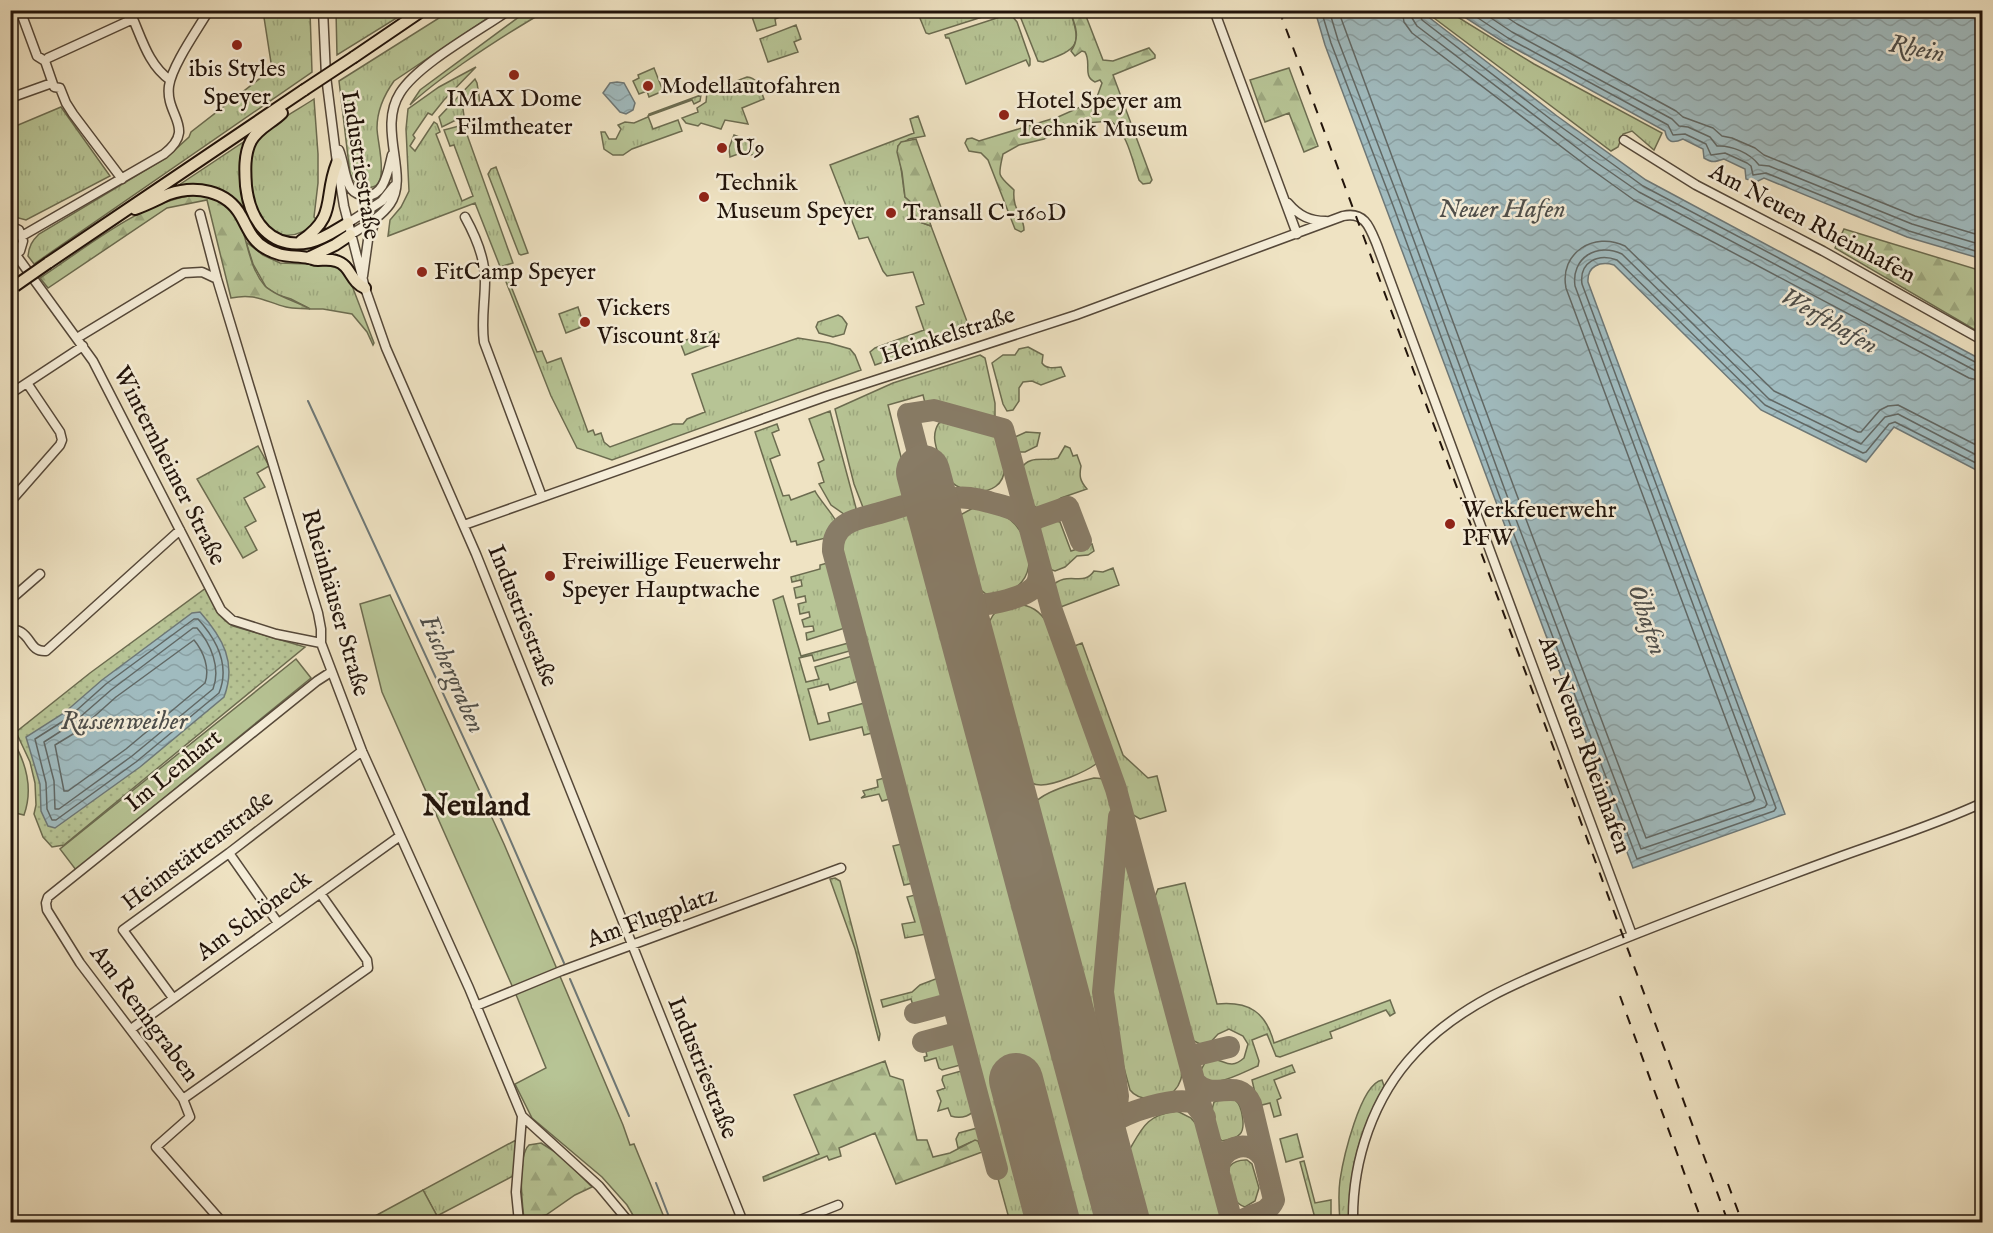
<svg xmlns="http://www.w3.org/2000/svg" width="1993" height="1233" font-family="'IM FELL English',serif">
<defs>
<pattern id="grass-tufts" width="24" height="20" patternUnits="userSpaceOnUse" patternTransform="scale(1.5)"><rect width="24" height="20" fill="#b7c495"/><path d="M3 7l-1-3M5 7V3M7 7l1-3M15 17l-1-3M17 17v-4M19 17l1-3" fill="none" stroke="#9da87f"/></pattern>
<pattern id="forest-firs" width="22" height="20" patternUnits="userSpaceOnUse" patternTransform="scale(1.5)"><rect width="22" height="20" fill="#b7c495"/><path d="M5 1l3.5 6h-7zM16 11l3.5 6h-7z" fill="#9da87f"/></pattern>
<pattern id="park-dots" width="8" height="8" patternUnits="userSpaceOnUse" patternTransform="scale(1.5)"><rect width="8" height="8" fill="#b7c495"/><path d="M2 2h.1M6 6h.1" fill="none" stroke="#9da87f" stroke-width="1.8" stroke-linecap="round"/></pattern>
<pattern id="water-waves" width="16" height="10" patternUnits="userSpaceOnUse" patternTransform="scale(1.5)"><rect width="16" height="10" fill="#a0bbbf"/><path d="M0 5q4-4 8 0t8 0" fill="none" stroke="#8aa0a3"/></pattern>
</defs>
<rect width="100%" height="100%" fill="#efe3c3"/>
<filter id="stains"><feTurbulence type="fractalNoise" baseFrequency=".00333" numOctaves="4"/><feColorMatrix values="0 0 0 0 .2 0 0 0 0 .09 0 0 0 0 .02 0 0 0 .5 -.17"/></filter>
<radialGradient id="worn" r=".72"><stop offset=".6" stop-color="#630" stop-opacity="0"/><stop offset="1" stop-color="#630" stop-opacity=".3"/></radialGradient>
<path fill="url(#grass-tufts)" stroke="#6c6c50" stroke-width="1.5" d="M263 11H310L312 72 34 264 28 256C29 246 32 241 39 234L166 158 189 137 191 132 272 69Z
M336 11V10L408 11 337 55Z
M450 11H498L394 81C384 95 377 111 377 128 377 145 396 202 356 184L350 174 339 81Z
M527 11H546C517 27 490 45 462 64 444 77 426 89 410 105L420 90Z
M797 11 803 14 795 17 793 12 775 19 776 25 757 31 750 11Z
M917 11H1001L929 34 926 33Z
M1018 11H1070C1083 48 1076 49 1043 62L1038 61Z
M1427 11H1448L1534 64 1662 133 1654 150 1632 131 1623 134 1618 147 1611 151 1430 15Z
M1006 15 1012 16 1017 22 1030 59V65L1029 66 1026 60 966 84 949 38H946L945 35Z
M796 25 801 39 794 42 798 52 768 62 760 39Z
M476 67 444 100 432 115 428 113 413 135 415 138 410 146 415 151 434 122 437 124 440 132 436 134 462 201 473 196 454 145 450 146 444 130 459 126 465 129 513 263 503 266 537 352 542 351 547 363 561 358 588 432 593 430 595 435 601 433 604 442 610 447 673 424H683L687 419 705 412 692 374 798 338 829 343 850 349 855 355 861 370 612 460 577 448 551 396 475 203 388 236 390 220 401 207 409 191 406 129 408 109 439 87Z
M747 77C759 78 760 89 764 99L742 108 748 124 725 120 721 129 701 123 698 126 686 123 682 118 698 112 697 108 706 102 707 92Z
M475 79 477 83 480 102 474 106 465 104 463 109 464 116 442 127 439 117Z
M701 95 700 101 694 104 692 100 648 116 653 129 678 120 682 131 632 149 623 155H613L604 149 601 132H605L609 139H616L621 129 618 125 625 122 634 123 648 117 649 114Z
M314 99 318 154V183L314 217 318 221C261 272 235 172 258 140 271 123 296 111 314 99Z
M61 107 110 176 26 220 11 216V128Z
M918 116 925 136 909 139 898 146 905 197 913 204 916 217 920 222 931 226 971 332 875 365 870 352 875 348 924 330 916 307 924 304 913 272 887 276 883 271 868 237 859 239 830 165 914 133 910 119Z
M734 135 752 142 756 152V155L738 154 730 157 729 148Z
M245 141C246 147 245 157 245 164 243 199 240 217 269 241L330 238 331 241C308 253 276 257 256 233 251 227 248 219 244 212L176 187Z
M496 167 528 253 521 255 519 254 488 174 491 169Z
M246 242 263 255 280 263 307 264 322 261 346 270 374 343 373 345 367 332 352 314 323 309H310L291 299 278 295 266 287 253 264Z
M838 315 842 317 847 324 844 334 833 337 819 333 816 327 818 322Z
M713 331 719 334 718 342 685 355 680 342Z
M1028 347 1043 355 1042 363C1046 369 1054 368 1061 367L1065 376 1041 385 1032 381 1023 382 1019 388V401L1013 410 1007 411 1003 404 992 363 1003 355H1015L1019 349Z
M980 355 985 358 995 403V416L984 418 925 403 923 395 888 405 910 493C904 505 877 512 864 510L854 484 835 409 893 383Z
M830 411 856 508 854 514 848 517 831 505 819 484 824 482 818 463 824 460 809 419Z
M946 420C954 420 961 422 969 425 978 427 987 429 994 436 1000 442 1001 449 1003 457 1010 486 989 496 964 489 951 485 944 476 941 463 937 449 930 436 939 423Z
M777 424 779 430 772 433 780 455 770 459 783 496 789 495 791 500 815 491C818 498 838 520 837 524 836 528 831 533 830 537L797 545 796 541 791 542 755 432Z
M1026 432 1040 433 1037 446 1025 452H1017L1014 449 1013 438Z
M258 446 269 466 257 473 265 487 244 498 256 521 245 527 257 550 243 558 197 479Z
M1065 446 1070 448 1073 456 1077 455 1081 466C1079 476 1080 481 1087 489L1061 498 1049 507 1039 510 1029 501 1021 469C1029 454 1045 462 1058 458Z
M973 508C1034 503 1055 599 986 594L973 584 958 522 962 514Z
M907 512H913L917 518 1103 1222H1010L997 1175 1003 1172 838 553C838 546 838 539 842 534 852 521 891 515 907 512Z
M1052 520 1060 522 1071 551 1092 544 1094 551 1088 555 1077 556 1065 567 1055 571 1046 568 1038 532 1043 524Z
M831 562 848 627 807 640 806 633 814 631 813 626 804 627 802 620 810 617 809 612 800 614 798 604 806 602 805 596 796 598 794 588 802 586 801 580 792 582 791 577 820 569V565Z
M1113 568 1119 585 1058 608 1051 587C1068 569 1083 588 1094 571L1103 572Z
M783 596 801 656 852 642 853 650 814 661 812 655 799 658 806 682 819 679 815 667 852 656 856 658 862 680 830 690 828 684 808 689 818 724 830 721 828 713 868 702 876 732 864 735 862 727 810 740 773 600Z
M1016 604C1031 605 1040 611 1048 624L1096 756V764C1085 772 1055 785 1041 785 1034 785 1028 782 1024 777L986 633C991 612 996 609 1016 604Z
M1082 643 1123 755 1148 778 1157 776 1166 811 1140 819 1130 813 1072 647Z
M888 777 893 798 882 801 879 794 861 798 865 795 863 791 878 787 877 780Z
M1094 778C1097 778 1102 778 1104 780 1111 786 1112 812 1113 822L1097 989 1108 1079 1104 1080 1032 807C1038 792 1078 782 1094 778Z
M906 843 915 879 913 883 904 885 893 846Z
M1126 863 1132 869 1183 1064C1183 1074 1181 1084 1174 1091 1163 1101 1139 1102 1130 1090L1112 1024 1108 986 1119 873 1122 864Z
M835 878 840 881 880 1034 879 1041 855 949 830 879Z
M1185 883 1217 1004C1249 1001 1266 1012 1274 1043L1390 1000 1395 1013 1390 1016 1386 1010 1330 1032 1332 1038 1280 1057 1276 1056 1267 1034 1252 1040 1259 1061 1258 1066C1245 1071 1204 1095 1200 1072L1207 1059C1224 1057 1228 1072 1244 1058L1248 1044 1243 1036 1229 1029 1218 1034 1206 1047 1190 1039 1154 899 1158 889Z
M915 895 920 900 929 930 926 934 905 938 902 924 915 922 907 897Z
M938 978 942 980 946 996 943 1001 914 1009 911 999 883 1007 881 1000 912 992 920 985Z
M955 1040 958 1042 964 1064 942 1070 939 1068 936 1058 925 1061 924 1057 927 1056 925 1047Z
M1292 1065 1295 1072 1274 1080 1281 1098 1277 1100 1281 1115 1274 1117 1270 1103 1258 1106 1252 1080Z
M965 1070C968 1080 975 1094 975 1104 975 1117 960 1119 951 1116L948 1108 938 1111 941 1101 937 1091 945 1088 942 1080 943 1076Z
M1382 1080 1384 1086C1379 1100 1371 1112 1366 1125 1353 1156 1349 1189 1349 1222H1340C1339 1209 1338 1194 1340 1180 1343 1160 1360 1084 1382 1080Z
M1227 1097C1231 1098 1233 1098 1236 1101 1242 1106 1246 1128 1240 1134 1236 1139 1227 1140 1222 1141 1213 1134 1210 1112 1214 1102Z
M1177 1111 1191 1118 1201 1130 1225 1222H1142L1124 1156 1127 1154C1142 1129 1145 1115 1177 1111Z
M981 1127 994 1176 992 1177 979 1143 971 1142 958 1148 956 1139 959 1133Z
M1297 1134 1303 1157 1286 1162 1280 1139Z
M516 1140 515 1175 437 1216 423 1190Z
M1247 1160 1252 1164 1259 1188 1255 1201 1245 1207C1227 1202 1213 1159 1247 1160Z
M1304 1161 1315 1203 1331 1200V1222H1316L1300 1162Z"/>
<path fill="url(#forest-firs)" stroke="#6c6c50" stroke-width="1.5" d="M1070 11H1084L1103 60 1113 61 1149 48 1155 55V58L1113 75 1152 180 1150 183 1143 184 1139 180C1132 160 1128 134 1111 121L1073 124 1044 139 1019 145 1003 154C998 177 997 174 1014 190 1012 211 1024 215 1024 230L1021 232 1015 229 988 160 981 153 969 151 965 143 967 139 972 138 979 141 1058 117 1094 101 1097 97 1102 83 1100 80 1095 82C1082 76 1092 63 1085 52L1082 51 1075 56 1071 51C1081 38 1075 24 1070 11Z
M1289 68 1318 146 1304 152 1289 113 1265 122 1250 80Z
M916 139 942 210 928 216 931 226 920 222 916 217 913 204 905 197 902 172 897 152 898 146 901 142Z
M196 195C256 197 236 252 265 286 273 295 298 302 310 309 302 308 294 309 286 307 264 301 255 293 231 298L207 200 167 208 48 288 40 278C86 248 141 201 196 195Z
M1844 229 1982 271V334L1835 248Z
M885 1061 890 1076 903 1080 917 1140H927L933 1157 950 1153 975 1140 978 1141 982 1152 896 1184 875 1133 839 1148 841 1156 829 1160 827 1156 764 1181 763 1177 819 1154 794 1095Z
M541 1143 560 1155 592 1187 575 1195 546 1215 524 1219C522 1202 517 1157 529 1145Z"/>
<path fill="url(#park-dots)" stroke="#6c6c50" stroke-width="1.5" d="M578 307 584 326 566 333 559 314Z
M206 588C213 604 217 617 233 626L305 647 64 845 52 847 43 837 34 814 36 805 35 783 30 762 16 732 90 673Z"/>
<path fill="#b7c495" stroke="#6c6c50" stroke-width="1.5" d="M654 68 663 91 649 97 647 91 639 94 633 81 639 78 638 75Z
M390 595 504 844 623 1125 630 1145 634 1144 666 1222H637L627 1205 602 1177 532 1118 515 1084 546 1068 517 997 382 692 360 604Z
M296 659 311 678 76 870 60 849Z
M10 736C26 761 34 787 24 815L11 812Z
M423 1190 437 1216 425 1222H364Z"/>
<path fill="url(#water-waves)" stroke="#6e7877" stroke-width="1.5" d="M1315 11H1424L1426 15 1557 116 1646 180 1982 360V473L1894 427 1866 462 1761 410 1614 265C1600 261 1587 266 1588 282L1785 814 1633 868 1325 45Z
M1455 11H1982V259L1907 237 1764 178 1756 182 1746 179 1745 169 1724 159C1715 162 1712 163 1704 158L1703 149 1683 139C1672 144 1667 142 1665 131L1505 43Z
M617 82 624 83 635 103 633 110 626 114 620 112 603 93 610 83Z
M200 612C223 638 237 663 224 697L140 767 55 828 48 826 41 811 40 784 26 737 64 713 102 680 192 613Z"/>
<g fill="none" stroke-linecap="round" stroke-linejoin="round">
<path stroke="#616865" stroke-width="1.5" d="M1321 10 1331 43 1394 208 1499 495 1637 859 1774 811 1776 808 1582 284C1579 262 1598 253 1617 260L1765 405 1863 453 1866 452 1889 424 1895 422 1982 466
M1329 10 1338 40 1401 205 1506 493 1641 849 1765 807 1767 804 1575 286C1571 258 1597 242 1622 254L1769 399 1861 444 1885 417 1898 414 1982 458
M1338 10 1515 490 1646 838 1753 801 1755 798 1566 288C1559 253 1594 231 1625 246L1774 391 1858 432H1861L1880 410 1888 406 1898 405 1982 448
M1402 10 1404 22 1412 33 1588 167 1634 200 1969 378 1982 381
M1411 10 1412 18 1417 26 1593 160 1639 192 1974 370 1982 372
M1418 10 1422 20 1553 121 1643 186 1977 363 1982 364
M1466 10 1508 38 1668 125 1673 135 1685 134 1706 144 1711 155 1725 153 1747 163 1751 166 1753 175 1766 173 1909 231 1982 253
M1479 10 1512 32 1672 119 1679 126 1688 127 1710 137 1717 146C1731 145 1750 153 1759 165L1769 166 1912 224 1982 245
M1496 10 1517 24 1676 111 1683 117 1713 128 1722 136 1732 138 1755 148 1764 155 1915 216 1982 236
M194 619H198C217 640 230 666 219 693L136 762 56 820H52L47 809 46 783 35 739 68 718 106 684Z
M193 628H197C211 644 221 668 213 689L132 756 59 809H55L54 781 44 742 72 724 111 690Z
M194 640C204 652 210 669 205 683L126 749 68 791H64L55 745 78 731 116 697Z"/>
<path stroke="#6e7877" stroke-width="2" d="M308 401 502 821 564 963
M570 979 629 1116
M656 1183 671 1222"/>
<path stroke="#887c67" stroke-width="22" d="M923 472 908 414 934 410 1003 429 1052 611 1116 789 1232 1222
M936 518 931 509 920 503C908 503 895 509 883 512 860 519 832 520 833 551L997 1169
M1028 521 1068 507 1081 541
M938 528C938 491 962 495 989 502 1006 507 1020 508 1029 525
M953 585C957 592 961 599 969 603 980 609 1022 598 1032 589 1039 584 1039 576 1039 568
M966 633 971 617 982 606
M915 1013 952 1003
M923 1042 960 1032
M1188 1057 1229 1047
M1196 1083C1214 1103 1238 1075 1251 1104L1274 1200C1267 1216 1252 1212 1240 1222
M1086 1086C1094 1105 1104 1116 1126 1115
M1110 1125C1123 1112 1176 1096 1194 1103L1205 1117
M1105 1155C1104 1130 1117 1119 1118 1096L1103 992 1119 817
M1219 1171C1218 1147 1248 1138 1262 1156"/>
<path stroke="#887c67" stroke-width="54" d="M923 472 1123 1222
M1016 1080 1053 1222"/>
<g stroke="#554839" stroke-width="11">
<path id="minor" d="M20 10 37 56 45 61
M129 10C141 35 147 64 170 80
M323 10 326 76 337 163 344 206 365 288 386 348 476 554 743 1222
M1214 10 1297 234
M10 98 52 83
M1624 140 1696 185 1823 251 1982 340
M339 150C344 162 344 176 350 187 352 191 357 194 361 195 384 201 388 171 392 155
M122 179 73 114 66 103 60 88 54 87 45 61 48 58 133 19
M1288 203C1299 216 1310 221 1326 221
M200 214 217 279 318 613 321 629V643L362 751 469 988 522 1116 599 1186 629 1222
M465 217C475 235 485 259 485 280 485 302 481 321 484 342L542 497
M348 223 382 201 394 186
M10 226 19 230 23 241 20 251 12 257
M350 235C364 226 380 218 390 204 410 176 377 129 400 93 418 64 479 31 509 10
M22 236 164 154C197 128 165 116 169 86 172 65 198 29 209 10
M16 255 93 361 221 610 232 620 276 634 321 643
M363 276 368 240 376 219
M77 338 184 273 202 272 217 279
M10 394 83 346
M10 502 60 445 62 440 60 432 27 383
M464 525 827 396 1076 315 1343 216C1365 211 1370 228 1377 245L1632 935
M10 600 40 574
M10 629C14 630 18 630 21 632 32 639 31 652 46 651L180 530
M229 853 278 923
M173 998 123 930 229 853 362 751
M476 1006 561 971 841 868
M131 1029 400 836
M183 1099 368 968 367 960 320 893
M222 1222 156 1147 190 1117 183 1099 80 963 47 910 46 903 48 897 317 681 331 672
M519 1222 516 1192 522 1116
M795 1222 838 1205
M1353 1222C1352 1161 1373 1097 1416 1052 1463 1001 1533 976 1596 950 1677 917 1760 886 1842 856 1889 839 1937 824 1982 803"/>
</g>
<g stroke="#22140b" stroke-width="14">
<path id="major" d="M354 57 423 10
M282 113C272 123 258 128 251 141 244 154 245 172 246 186 250 222 271 250 310 242 324 239 336 230 348 223
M135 209C147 205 158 199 169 194 195 185 227 190 241 216 248 228 252 241 265 248 281 258 292 255 309 258 314 259 313 260 318 260 324 260 330 259 336 261 351 265 350 282 365 288
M301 241C338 216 323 198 337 163
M308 258 335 245 350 235
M48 263 304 90"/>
</g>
<use href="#minor" stroke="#f5edd8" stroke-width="8"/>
<use href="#major" stroke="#efe3c3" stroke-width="10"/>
<path stroke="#22140b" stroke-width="2" stroke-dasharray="10 10" stroke-linecap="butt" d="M1279 10C1430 414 1580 818 1728 1222
M1620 996 1702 1222
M1728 1184 1742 1222"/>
<g stroke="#22140b" stroke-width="14" stroke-linecap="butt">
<path id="major-bridge" d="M304 90 354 57
M15 286 48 263"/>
</g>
<use href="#major-bridge" stroke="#efe3c3" stroke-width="10"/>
</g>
<g fill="#8f2418" stroke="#f5edd8" stroke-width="2">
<circle cx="237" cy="45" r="6"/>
<circle cx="514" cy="75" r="6"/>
<circle cx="648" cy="86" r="6"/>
<circle cx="1004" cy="115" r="6"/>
<circle cx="722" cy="148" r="6"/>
<circle cx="704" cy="197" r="6"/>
<circle cx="891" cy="213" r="6"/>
<circle cx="422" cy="272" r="6"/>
<circle cx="585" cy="322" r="6"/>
<circle cx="1450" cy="524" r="6"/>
<circle cx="550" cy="576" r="6"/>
</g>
<g text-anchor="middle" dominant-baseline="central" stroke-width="5" stroke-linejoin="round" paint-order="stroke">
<g font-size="24" fill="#22140b" stroke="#f5edd8" text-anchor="start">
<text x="237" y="69" text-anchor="middle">ibis Styles<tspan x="237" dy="28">Speyer</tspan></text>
<text x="660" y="86">Modellautofahren</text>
<text x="514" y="99" text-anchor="middle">IMAX Dome<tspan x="514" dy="28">Filmtheater</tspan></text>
<text x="1016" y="101">Hotel Speyer am<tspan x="1016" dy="28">Technik Museum</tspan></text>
<text x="734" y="148">U9</text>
<text x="716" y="183">Technik<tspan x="716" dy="28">Museum Speyer</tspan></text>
<text x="903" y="213">Transall C-160D</text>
<text x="434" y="272">FitCamp Speyer</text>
<text x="597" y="308">Vickers<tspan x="597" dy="28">Viscount 814</tspan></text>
<text x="1462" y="510">Werkfeuerwehr<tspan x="1462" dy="28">PFW</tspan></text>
<text x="562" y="562">Freiwillige Feuerwehr<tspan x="562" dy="28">Speyer Hauptwache</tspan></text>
</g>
<g font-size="24" fill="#22140b" stroke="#f5edd8">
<text transform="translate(360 165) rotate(81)">Industriestraße</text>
<text transform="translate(1812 224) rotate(28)">Am Neuen Rheinhafen</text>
<text transform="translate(948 336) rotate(-18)">Heinkelstraße</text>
<text transform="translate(169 466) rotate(63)">Winternheimer Straße</text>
<text transform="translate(335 603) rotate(74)">Rheinhäuser Straße</text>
<text transform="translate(522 616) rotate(68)">Industriestraße</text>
<text transform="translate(1584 745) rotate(70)">Am Neuen Rheinhafen</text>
<text transform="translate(174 771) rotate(-39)">Im Lenhart</text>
<text transform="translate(198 851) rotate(-37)">Heimstättenstraße</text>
<text transform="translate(254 916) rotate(-36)">Am Schöneck</text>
<text transform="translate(652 918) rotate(-20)">Am Flugplatz</text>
<text transform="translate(144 1014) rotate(53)">Am Renngraben</text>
<text transform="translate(702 1068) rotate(68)">Industriestraße</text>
</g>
<g font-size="26" font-style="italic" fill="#4e4e4a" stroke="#f5edd8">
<text transform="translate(1917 49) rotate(11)">Rhein</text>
<text x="1502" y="209">Neuer Hafen</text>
<text transform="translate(1829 321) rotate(30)">Werfthafen</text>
<text transform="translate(1647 620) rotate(71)">Ölhafen</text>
<text transform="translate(452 674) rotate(66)">Fischergraben</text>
<text x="124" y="721">Russenweiher</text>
</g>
<g font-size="30" font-weight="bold" fill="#22140b" stroke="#f5edd8">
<text x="476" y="807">Neuland</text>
</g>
</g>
<rect width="1993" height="1233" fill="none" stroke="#efe3c3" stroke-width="36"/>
<rect x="12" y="12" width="1969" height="1209" fill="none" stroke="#22140b" stroke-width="3"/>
<rect x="18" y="18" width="1957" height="1197" fill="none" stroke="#22140b" stroke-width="1.5"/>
<rect width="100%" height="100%" filter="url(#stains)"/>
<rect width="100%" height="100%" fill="url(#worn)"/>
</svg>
